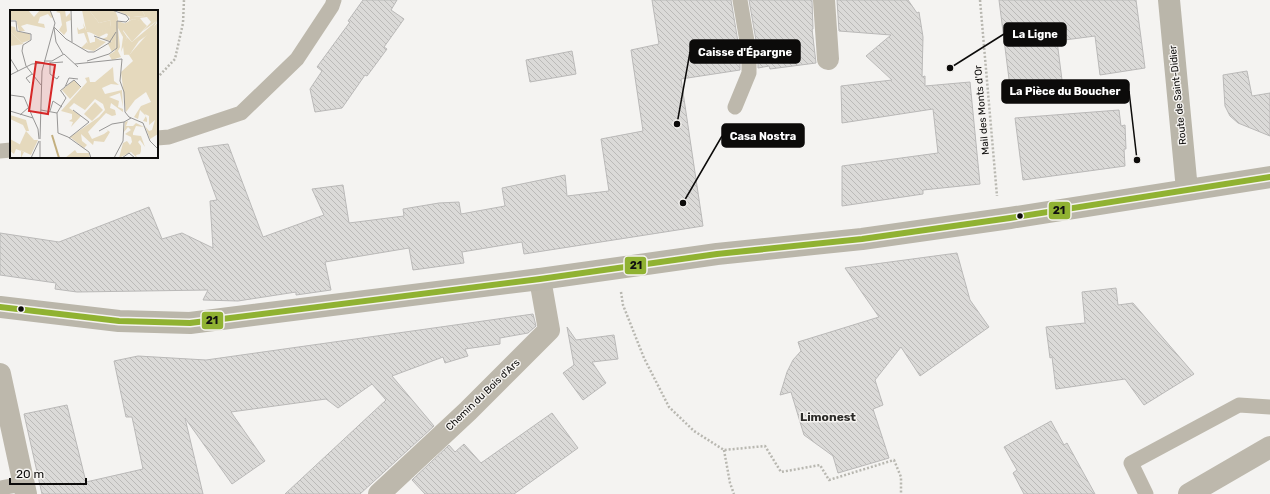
<svg xmlns="http://www.w3.org/2000/svg" width="1270" height="494" font-family="Rubik,sans-serif">
<defs>
<pattern id="building-back-hatch" width="6" height="6" patternUnits="userSpaceOnUse"><rect width="6" height="6" fill="#dbdad8"/><path d="M-1 5l2 2M0 0l6 6M5-1l2 2" fill="none" stroke="#bbbab8"/></pattern>
</defs>
<rect width="100%" height="100%" fill="#f4f3f1"/>
<path fill="url(#building-back-hatch)" stroke="#bab9b8" d="M363 0H397L391 10 404 19 384 47 387 49 367 76 365 75 342 108 315 112 310 89 322 71 317 67 350 22 348 21Z
M652 0H731L740 54V70L681 79 703 226 524 254 522 242 462 252 464 263 413 270 409 248 325 262 331 290 296 295V292L238 301 203 300 208 290 77 292 55 289 56 283 0 275V233L59 242 149 207 162 239 182 233 213 248 210 201 217 200 198 148 228 144 263 237 324 215 312 189 343 185 349 223 404 216 403 209 439 203 459 202 461 214 505 206 502 188 565 175 567 196 609 191 601 139 643 131 631 50 659 44Z
M749 0H812L813 29H812L816 63 770 69 769 66 758 68V52Z
M837 0H908L917 13 919 12 923 37 922 77 925 76V86L970 82 980 184 923 190V194L842 206V166L938 153 933 109 842 123 841 86 892 80 866 56 891 35 839 31Z
M999 0H1136L1145 68 1100 75 1095 36 1057 41 1062 80 1010 87Z
M572 51 576 74 530 82 526 60Z
M1247 71 1252 96 1270 93V136L1238 123 1230 116 1225 106 1223 75Z
M1119 110 1121 126 1125 125 1126 149H1124L1125 166 1023 180 1015 118Z
M957 253 970 300 989 327 920 376 901 347 875 380 883 405 873 409 889 458 838 473 833 456 804 435 791 392 780 395 787 372 793 360 801 351 798 342 879 317 845 268Z
M1116 288 1118 305 1133 303 1194 374 1144 405 1125 379 1056 389 1052 357 1050 358 1046 327 1085 323 1082 292Z
M533 314 536 326 528 333 500 338V344L465 349 468 356 445 363 443 357 392 376 434 426 360 494H285L386 400 372 384 338 408 326 399 231 412 265 461 232 484 185 418 203 494H42L24 414 67 405 86 482 143 469 132 417H126L114 361 138 356 206 360Z
M567 327 576 340 614 335 618 359 592 362 606 383 583 400 563 373 574 365Z
M552 413 578 448 514 494H425L412 480 449 445 455 452 464 444 481 463Z
M1051 421 1064 445 1067 443 1095 494H1024L1013 473 1017 470 1004 447Z"/>
<g fill="none" stroke-linecap="round" stroke-linejoin="round">
<path stroke="#b8b7b0" stroke-width="2.5" stroke-dasharray="2 2" stroke-linecap="butt" d="M980 0 997 196
M157 78 175 59 183 23 184 0
M621 292 623 305 644 358 669 407 694 431 724 450 765 446 781 472 820 465 829 480 894 460 901 477V494
M724 450 730 483 734 494"/>
<path stroke="#bdb8ac" stroke-width="15" d="M735 107 749 73V53L740 0
M157 138 169 137 241 113 297 59 332 6 334 0
M0 151 11 150
M0 488 23 484
M1146 494 1131 463 1239 405 1270 407"/>
<path stroke="#bdb8ac" stroke-width="22" d="M824 0 828 59
M0 374 26 494
M379 494 468 411 549 330 540 279
M1189 494 1270 447"/>
<path stroke="#bab6aa" stroke-width="22" d="M1169 0 1187 190
M0 307 119 321 190 323 540 279 717 254 862 239 1010 218 1270 177"/>
<g stroke="#f5f3f0" stroke-width="9">
<path id="bus-1" d="M0 307 119 321 190 323 540 279 717 254 862 239 1010 218 1270 177"/>
</g>
<use href="#bus-1" stroke="#90b232" stroke-width="6"/>
</g>
<g fill="#0c0b0a" stroke="#f5f3f0" stroke-width="1.5">
<circle cx="1020" cy="216" r="3.5"/>
<circle cx="21" cy="309" r="3.5"/>
</g>
<g text-anchor="middle" dominant-baseline="central" stroke-width="3" stroke-linejoin="round" paint-order="stroke">
<g font-size="10" fill="#0c0b0a" stroke="#f5f3f0">
<text transform="translate(1178 95) rotate(-96)">Route de Saint-Didier</text>
<text transform="translate(982 110) rotate(-95)">Mail des Monts d'Or</text>
<text transform="translate(483 395) rotate(-44)">Chemin du Bois d'Ars</text>
</g>
<g font-size="12" font-weight="bold" fill="#2c2b28" stroke="#f5f3f0">
<text x="828" y="417">Limonest</text>
</g>
</g>
<g transform="translate(10 10)">
<rect width="148" height="148" fill="#f4f3f1"/>
<path d="M72 0H79L89 13 101 10 100 18 92 21 97 23 89 27 76 20ZM105 0H132L135 6 122 7ZM148 10 140 23 129 31 120 44 114 45 113 35 117 27 122 32ZM0 16 5 17 6 21 20 24V30L12 33 0 21ZM90 30 96 32 84 41 71 38 77 32 78 34ZM64 70 71 77 60 89 52 80ZM85 92 93 100 82 111 74 104ZM0 105 16 110 19 121H16L13 115 0 109ZM16 121 24 130H28L21 145 10 140V134ZM65 140 67 143H79L80 148H55Z" fill="#e5d9bd"/>
<path d="M0 0H18L24 7 30 0H40L43 7 41 8 38 4 30 7 28 13 34 14 35 18 17 14 11 16 15 21H9L6 10H0ZM49 0H55L56 7 60 3 61 10 56 12 57 21 54 25 49 20 52 15 50 3 46 2ZM79 0H105L108 8 105 39 102 42 98 34 102 31 92 29 97 27 98 24 91 21 100 17 101 10 89 13ZM132 0H148V10L133 21 141 12 137 7 130 8 133 12 123 9 119 11 120 7 110 2 125 7 135 6ZM108 11 116 14 113 21 117 27 111 42 113 27 108 18 110 37 108 41 111 47 102 50 99 45 105 41ZM148 12V124L140 129 135 116 139 121 142 120 145 110 139 115V106L135 104 137 109V112L133 111 136 106 130 100 128 109 124 107 131 96 141 92 136 82 125 90 116 102 111 62 123 51 119 45H114L120 44ZM73 13 76 20 84 23 77 22 80 33 85 32V27L90 30 86 34H78L74 23 68 24 67 17 69 20 74 18ZM0 21 12 33 14 34 0 36ZM103 57 104 71 109 75 101 74 92 78 95 84 112 80 113 97 110 83 99 87 109 91 108 97 113 99V102L101 93 100 98 105 100 106 105 102 106 96 103 78 122 82 129 94 124 98 121 96 119 100 122 94 132 84 131 83 135 71 124 72 131 77 135 74 138 60 127 89 107 95 100 93 94 85 89 75 100 64 93 59 98 71 106 61 117 63 112 59 111 62 109V104L51 101 77 72 75 68 79 67 80 72H85ZM118 111 116 116H123L126 113 134 117 126 116 123 123V125L131 126 135 137 130 130 128 132 131 136V141L130 144 126 145 127 148 121 142 109 148 113 133 117 131 120 135 122 132 121 127 115 124 121 120 118 117 114 122 115 112ZM0 129 11 135 10 140 14 142 11 148V141L6 139 4 144 0 141Z" fill="#e5d9bd"/>
<path d="M123 9 132 11 137 16 122 32 110 16Z" fill="#e5d9bd"/>
<path fill="none" stroke="#c3af7e" stroke-width="2" d="M42 125 49 148"/>
<path fill="none" stroke="#979695" stroke-width="1" d="M61 0 62 32M0 11H6L7 21 21 24V30L13 35 12 41 16 56 31 75M44 17 56 29 78 42H84L99 33 106 22M44 18 46 32 53 44M84 26 101 32M0 48 8 61M34 51H42L54 44 68 57M77 51 99 44 107 38V11L116 12 119 9 116 5 102 0M40 52V64L47 69 49 66M40 53 53 52M65 54 112 49 110 71 114 82 115 102 119 107 133 113 140 131 148 139M0 65 22 54 34 53M20 73 16 68 22 64M56 76 64 70 71 77M50 81 55 77 59 68 68 69M0 85 14 87 23 108M31 100 47 103 48 123 58 127 79 142 81 148M0 101 23 108 28 119 29 129M40 101 43 91 52 97M47 103 56 88 51 81M10 105 19 97M89 121 102 114 114 112M59 128 79 112 63 100M30 129 32 61 45 13 40 0M21 148 29 131M30 148V131M104 148 113 131 114 112 121 108M112 148 119 143 125 148"/>
<path fill="#d62828" fill-opacity="0.15" stroke="#d62828" stroke-width="2" d="M26 52 45 55 38 104 19 101Z"/>
<rect width="148" height="148" fill="none" stroke="#0c0b0a" stroke-width="2"/>
</g>
<path fill="none" stroke="#0c0b0a" stroke-width="1.5" d="M950 68L1004 34M677 124L690 52M1137 160L1129 91M683 203L722 136"/>
<g fill="#0c0b0a" stroke="#f5f3f0" stroke-width="1.5">
<circle cx="950" cy="68" r="4"/>
<circle cx="677" cy="124" r="4"/>
<circle cx="1137" cy="160" r="4"/>
<circle cx="683" cy="203" r="4"/>
</g>
<g fill="#0c0b0a" stroke="#0c0b0a" stroke-width="1.5">
<rect x="1004" y="23" width="62" height="23" rx="4"/>
<rect x="690" y="40" width="110" height="23" rx="4"/>
<rect x="1002" y="80" width="127" height="23" rx="4"/>
<rect x="722" y="124" width="82" height="23" rx="4"/>
</g>
<g font-size="11" text-anchor="middle" font-weight="bold" fill="#fff">
<text x="1035" y="38">La Ligne</text>
<text x="745" y="56">Caisse d'Épargne</text>
<text x="1065" y="95">La Pièce du Boucher</text>
<text x="763" y="140">Casa Nostra</text>
</g>
<g stroke="#f5f3f0" stroke-width="1.5">
<rect x="1048" y="201" width="23" height="19" rx="4" fill="#90b232"/>
<rect x="624" y="256" width="23" height="19" rx="4" fill="#90b232"/>
<rect x="201" y="311" width="23" height="19" rx="4" fill="#90b232"/>
</g>
<g font-size="11" text-anchor="middle" font-weight="bold" fill="#111">
<text x="1059" y="214">21</text>
<text x="636" y="269">21</text>
<text x="212" y="324">21</text>
</g>
<path d="M10 478v6h76v-6" fill="none" stroke="#0c0b0a" stroke-width="2"/>
<text x="16" y="478" font-size="12" fill="#0c0b0a" stroke="#f5f3f0" stroke-width="3" paint-order="stroke">20 m</text>
</svg>
